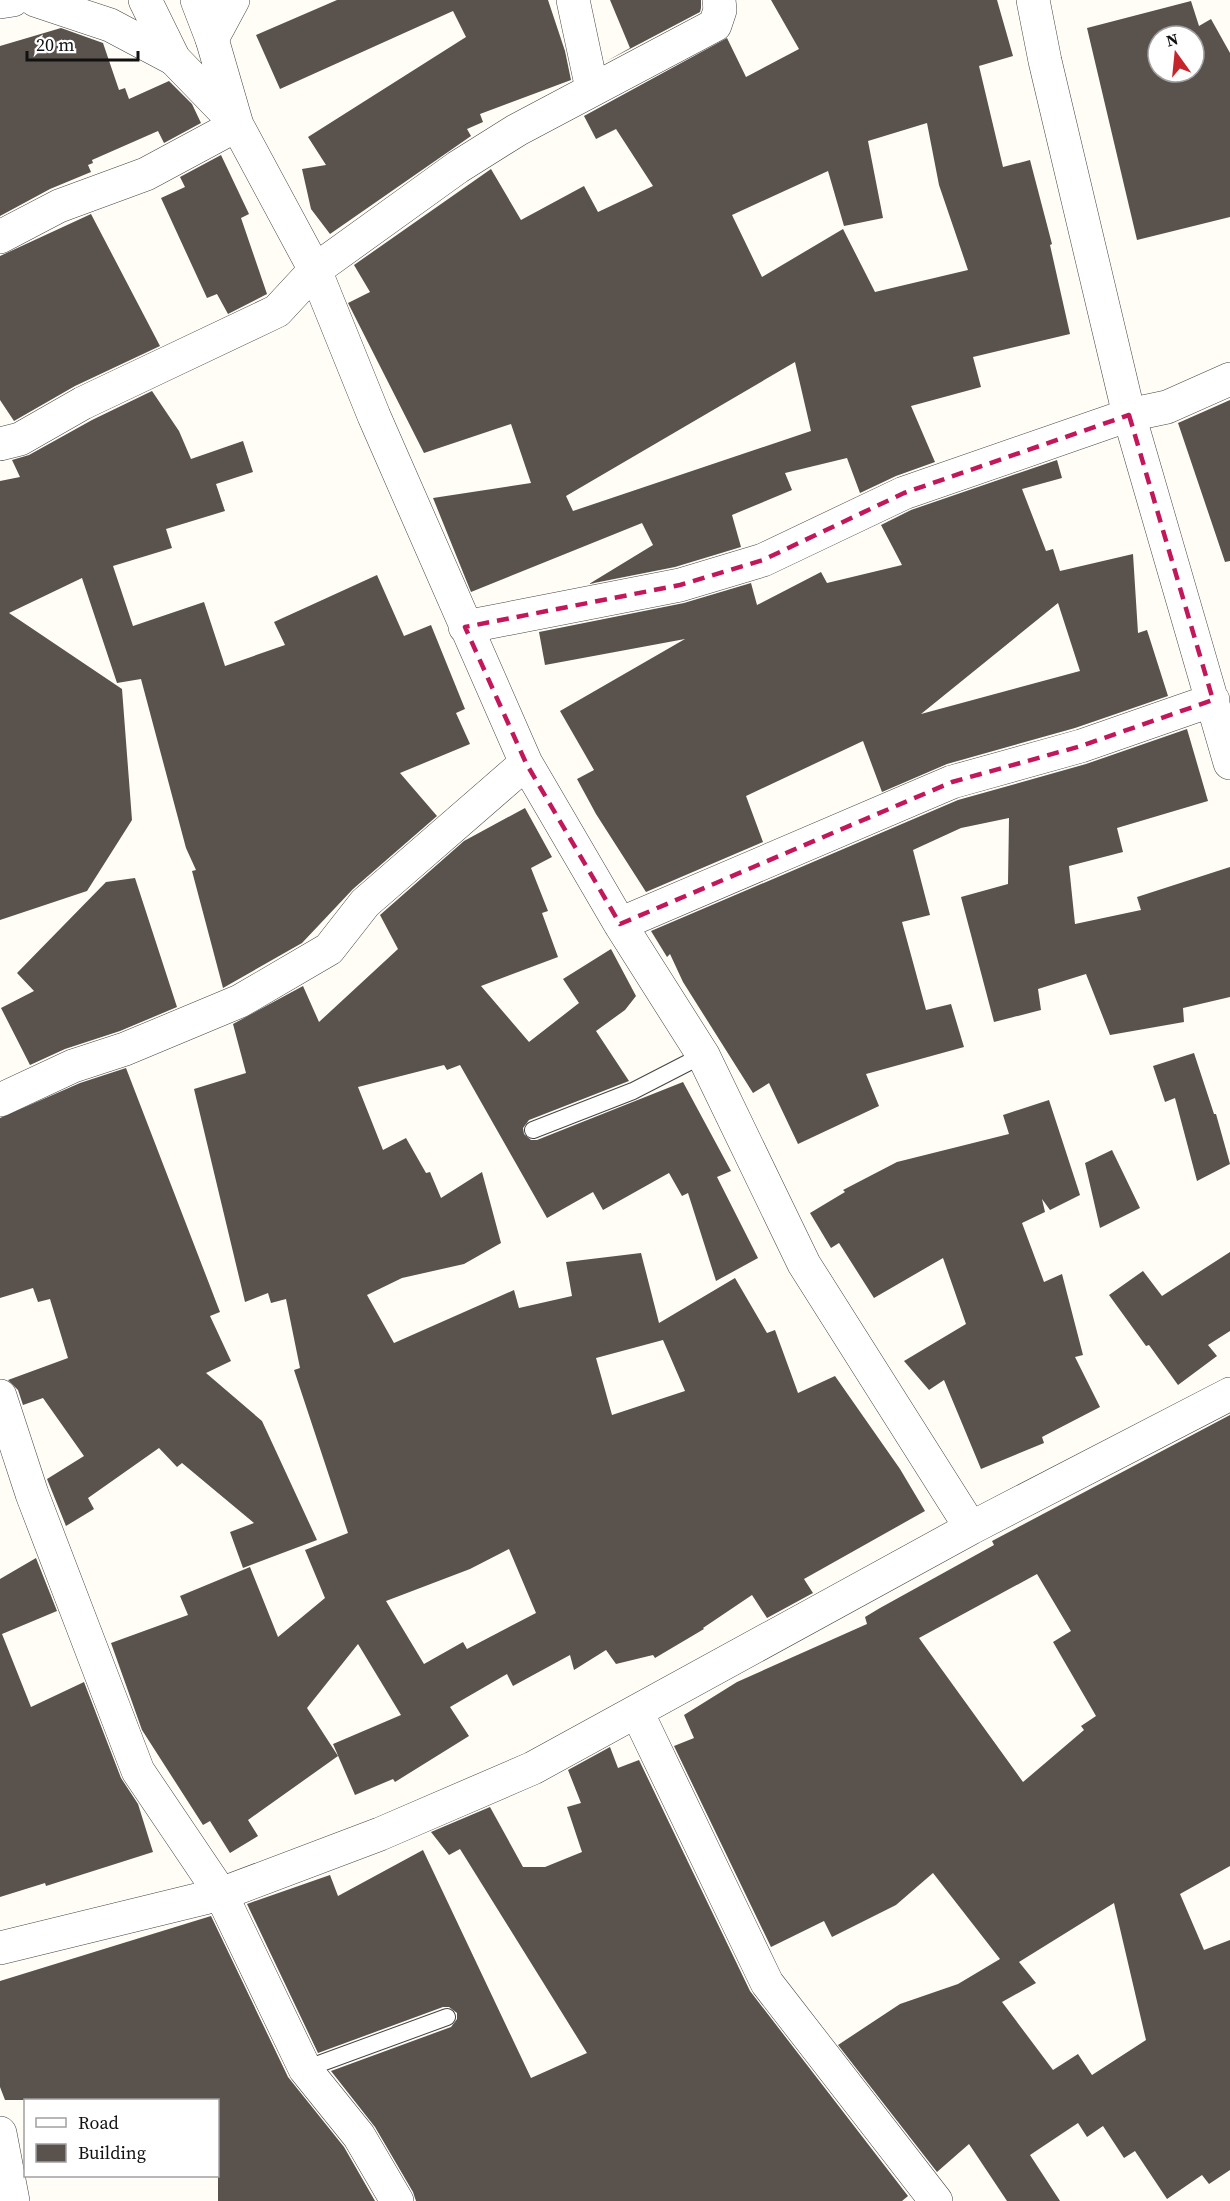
<svg xmlns="http://www.w3.org/2000/svg" width="1230" height="2201" font-family="'Source Serif 4',serif">
<rect width="100%" height="100%" fill="#fffdf5"/>
<path fill="#5a524d" fill-rule="evenodd" d="M337 0H548L565 51 571 80 480 114 483 122 467 129 471 136 330 234 311 209 302 169 326 165 308 137 466 37 453 11 280 89 256 35Z
M610 0H701V8L700 12 605 62 630 48Z
M771 0H997L1013 56 979 66 1003 167 1030 160 1052 244 1050 245 1070 334 973 357 981 387 911 406 935 462 896 476 860 493 847 458 785 473 792 490 732 515 741 547 675 567 589 584 653 545 642 523 471 592 433 498 531 483 511 424 424 453 348 303 370 292 354 265 491 169 521 220 584 186 598 212 653 186 616 129 596 139 584 116 727 38 746 77 799 49ZM927 123 939 185 968 270 875 292 843 229 762 277 732 215 828 171 844 226 883 218 868 141ZM795 362 811 431 573 511 566 496Z
M1191 1 1199 26 1211 19 1230 53V217L1137 240 1087 28ZM1158 36H1194V72H1158Z
M61 28 103 43 119 90 125 88 129 99 169 81 192 104 201 123 164 143 158 131 92 160 93 163 88 165 91 172 50 189 0 216V46Z
M221 155 249 214 241 218 267 294 228 314 217 294 207 298 161 198 185 187 180 177Z
M91 214 160 346 75 386 14 421 0 400V256Z
M152 391 179 431 191 459 243 441 253 472 216 484 225 511 166 529 172 548 113 566 133 626 204 602 225 666 285 645 274 622 377 575 404 636 431 625 465 709 456 713 470 744 400 773 437 816 353 889 302 943 223 988 192 871 196 870 186 848 141 679 117 683 82 578 9 613 122 689 132 820 87 891 0 920V481L20 477 12 460 29 455 92 420Z
M1230 400V561L1225 562 1178 423Z
M1057 460 1062 478 1022 489 1046 551 1053 549 1060 571 1133 554 1138 633 1147 630 1168 696 1075 728 947 764 882 792 863 741 746 796 763 842 646 892 596 814 577 779 594 770 560 711 685 639 545 665 539 632 684 603 751 583 757 605 821 572 827 583 902 565 881 525 911 510ZM1058 603 1080 671 921 714Z
M1187 729 1208 801 1117 828 1123 852 1069 866 1075 924 1141 910 1137 897 1230 867V997L1183 1008 1184 1022 1110 1035 1086 974 1038 989 1041 1010 994 1022 961 897 1008 884 1009 818 961 828 913 850 930 915 902 922 926 1010 951 1004 964 1047 866 1074 879 1106 798 1144 769 1083 753 1093 683 982 670 954 667 957 651 931 958 800 1086 764Z
M525 808 552 857 531 868 548 911 542 913 558 957 481 986 529 1042 579 1003 563 979 611 949 636 996 625 1010 596 1031 629 1081 529 1120 523 1128 524 1134 531 1140H537L683 1082 731 1171 717 1177 758 1258 716 1281 688 1193 682 1196 669 1173 603 1210 593 1192 547 1218 460 1065 447 1070 444 1065 358 1087 383 1150 406 1138 426 1173 430 1172 441 1198 482 1172 501 1243 464 1264 402 1278 367 1295 394 1343 514 1290 519 1308 572 1296 566 1262 641 1253 659 1323 735 1278 767 1333 775 1330 798 1393 835 1376 900 1469 925 1511 804 1579 813 1593 767 1618 752 1595 703 1628 704 1629 655 1658 653 1655 616 1664 606 1650 574 1670 570 1655 513 1686 507 1674 450 1707 469 1736 395 1782 393 1779 355 1795 333 1744 401 1715 358 1644 307 1708 338 1756 248 1820 258 1836 230 1853 210 1821 203 1825 142 1730 111 1643 188 1615 180 1596 250 1567 278 1637 325 1598 305 1550 348 1533 294 1370 300 1368 286 1299 271 1303 268 1293 245 1302 194 1089 246 1073 233 1024 303 986 319 1022 398 949 380 915 464 841ZM663 1340 685 1391 612 1415 596 1358ZM509 1549 536 1613 467 1649 463 1642 424 1664 386 1601 470 1569Z
M135 878 177 1007 120 1031 65 1049 30 1065 1 1008 34 991 17 973 106 882Z
M1194 1053 1214 1114H1216L1230 1164 1197 1181 1175 1098 1165 1102 1153 1066Z
M126 1068 220 1312 210 1316 231 1361 206 1373 262 1421 317 1540 243 1568 230 1532 254 1523 182 1463 177 1467 159 1448 88 1498 94 1509 66 1526 47 1479 84 1456 43 1398 23 1405 18 1390 8 1380 68 1358 50 1299 38 1302 33 1288 0 1298V1118L80 1083Z
M1049 1100 1080 1195 1050 1210 1042 1199 1045 1212 1022 1223 1044 1282 1062 1274 1083 1355 1075 1357 1100 1407 1042 1437 1044 1443 981 1469 944 1380 929 1390 904 1361 966 1324 943 1258 874 1298 839 1243 831 1248 810 1213 845 1192 843 1190 897 1162 1009 1134 1003 1115Z
M1112 1150 1140 1208 1100 1228 1085 1163Z
M1230 1252V1331L1208 1345 1217 1356 1178 1385 1149 1345 1146 1346 1109 1295 1143 1271 1162 1296Z
M1230 1415V1866L1180 1894 1204 1950 1230 1940V2170L1209 2184 1202 2175 1167 2199 1135 2151 1124 2158 1103 2126 1087 2137 1078 2123 1030 2155 1060 2201H1007L969 2144 937 2172 838 2045 900 2004 958 1984 1000 1959 933 1873 896 1905 832 1937 824 1921 771 1947 674 1746 694 1738 684 1715 737 1682 867 1624 865 1617 880 1608 994 1545 992 1541ZM1037 1574 1071 1631 1053 1642 1096 1716 1081 1726 1084 1730 1023 1782 919 1638ZM1114 1903 1146 2040 1092 2075 1078 2054 1053 2070 1002 2002 1036 1983 1019 1962Z
M36 1558 57 1611 2 1634 31 1707 84 1682 121 1778 138 1804 153 1852 46 1886 45 1883 0 1897V1579Z
M610 1747 618 1768 639 1760 750 1991 908 2196 902 2201H416L413 2192 375 2127 331 2071 451 2027 457 2019V2013L449 2007H443L318 2053 247 1904 330 1875 338 1896 423 1850 531 2078 587 2053 460 1849 449 1855 431 1832 490 1807 523 1867H545L582 1852 567 1807 581 1803 568 1770Z
M211 1916 288 2077 344 2147 375 2201H218V2100H5L0 2087V1981Z"/>
<g fill="none" stroke-linecap="round" stroke-linejoin="round">
<g stroke="#444" stroke-width="18">
<path id="service" d="M533 1130 633 1091 703 1055
M305 2069 447 2017"/>
</g>
<g stroke="#444" stroke-width="34">
<path id="minor" d="M145 0 174 59 234 121
M197 0 212 39 237 125 315 270 374 416 526 763 620 924 703 1055 804 1264 971 1528
M573 0 592 89
M1033 0 1045 61 1129 415 1230 763
M0 237 59 206 146 174 237 125
M0 444 20 439 83 403 277 311 315 270 458 167 517 130 715 25 720 10 719 0
M465 627 680 585 763 560 904 493 1129 415 1167 407 1230 379
M620 924 952 782 1081 746 1213 700
M0 1100 73 1066 125 1049 240 1001 329 949 365 903 526 763
M0 1396 32 1494 138 1771 221 1894 305 2069 359 2136 397 2201
M637 1712 767 1983 936 2201
M0 1948 221 1894 380 1834 533 1768 971 1528 1230 1394
M0 2133 13 2201"/>
</g>
<g stroke="#444" stroke-width="34">
<path id="tertiary" d="M35 0 110 25 174 59
M0 2 13 0
M212 39 233 0"/>
</g>
<use href="#service" stroke="#fff" stroke-width="16"/>
<use href="#minor" stroke="#fff" stroke-width="33"/>
<use href="#tertiary" stroke="#fff" stroke-width="33"/>
</g>
<path fill="none" stroke="#c2185b" stroke-width="4.5" stroke-dasharray="12 8" stroke-linejoin="round" d="M1129 415 1213 700 1081 746 952 782 620 924 526 763 465 627 680 585 763 560 904 493Z"/>
<rect x="24" y="2099" width="195" height="78" fill="#ffffff" stroke="#a0a0a0" stroke-width="1.5"/>
<rect x="36" y="2118" width="30" height="9" fill="#ffffff" stroke="#a0a0a0" stroke-width="1.5"/>
<text x="78" y="2129" font-size="18" fill="#111111">Road</text>
<rect x="36" y="2144" width="30" height="18" fill="#5a524d" stroke="#a0a0a0" stroke-width="1.5"/>
<text x="78" y="2159" font-size="18" fill="#111111">Building</text>
<g transform="translate(1176 54) rotate(345)"><circle r="28" fill="#ffffff" stroke="#a0a0a0" stroke-width="1.5"/>
<path d="M0-4.5L10 22L0 15L-10 22Z" fill="#c4262e"/>
<text y="-9" font-size="16" font-weight="bold" text-anchor="middle" fill="#111111">N</text>
</g>
<path d="M27 51v9h111v-9" fill="none" stroke="#111111" stroke-width="3"/>
<text x="36" y="51" font-size="18" fill="#111111" stroke="#ffffff" stroke-width="4.5" paint-order="stroke">20 m</text>
</svg>
